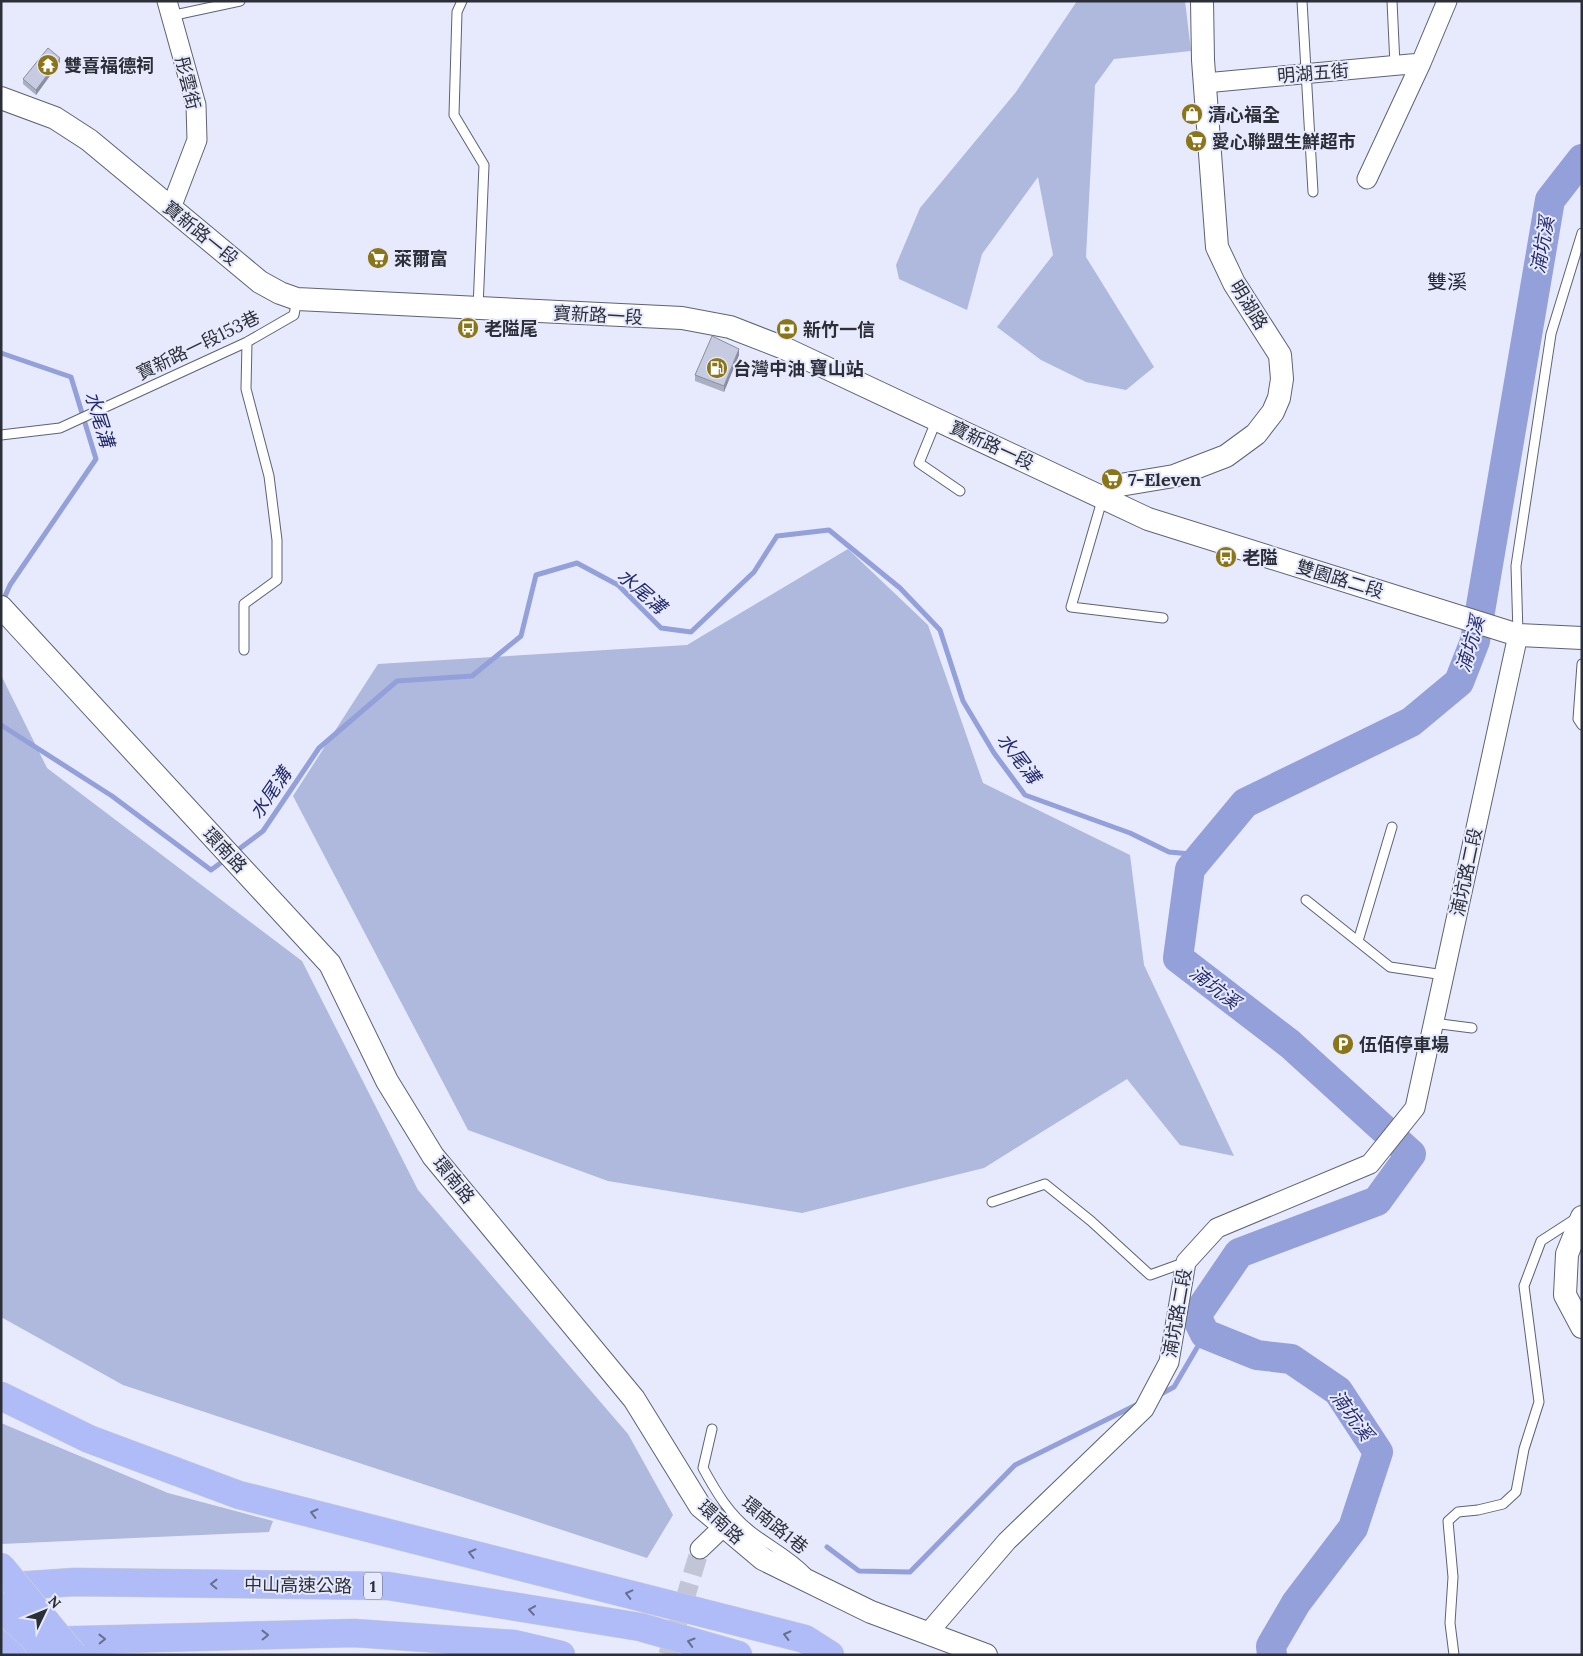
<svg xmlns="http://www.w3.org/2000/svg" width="1583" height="1656" font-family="Lora,'Noto Sans TC',serif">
<rect width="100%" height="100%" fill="#e6eafc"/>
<path fill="#afb8dd" d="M1077 1H1185L1191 51 1114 59 1095 85 1086 257 1154 367 1126 390 1086 382 1041 360 997 327 1053 255 1038 177 982 254 967 310 899 279 896 265 920 208 1016 92Z
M848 549 928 625 983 783 1130 855 1144 965 1234 1156 1180 1145 1127 1079 984 1168 802 1213 608 1181 468 1130 293 796 378 664 687 645Z
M1 675 47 768 302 961 418 1190 628 1434 673 1515 647 1558 123 1385 1 1317Z
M1 1423 168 1493 273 1521 269 1532 1 1544Z"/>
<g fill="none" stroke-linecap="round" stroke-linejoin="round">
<path stroke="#94a0d9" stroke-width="5" d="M1 353 71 377 96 459 10 585 2 603
M1 725 112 796 211 870 226 859
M235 852 263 831 319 748 397 681 472 676 521 636 536 575 577 563 618 585 661 628 691 632 754 572 777 536 829 530 900 588 940 630 963 701 994 753 1025 795 1130 833 1169 852 1201 855
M1159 1395 1174 1387 1205 1334
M827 1547 859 1571 910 1572 1015 1465 1138 1404"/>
<path stroke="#94a0d9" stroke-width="30" d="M1272 1655 1271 1646 1296 1603 1353 1528 1378 1452 1338 1391 1291 1359 1257 1355 1205 1334 1196 1316 1239 1253 1377 1201 1411 1154 1290 1044 1178 958 1190 869 1245 803 1411 722 1459 682 1475 641 1550 200 1582 159"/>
<path stroke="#c1c5d5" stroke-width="19" stroke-dasharray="19 9" stroke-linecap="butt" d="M668 1655 700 1549"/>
<g stroke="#5e6275" stroke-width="11">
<path id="service" d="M462 1 457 12 454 115 484 165 478 308
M1302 1 1313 192
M1392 1 1395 65
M170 16 240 1
M937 419 919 463 960 491
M1 435 60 428 247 342 294 315 297 299
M1103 497 1071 607 1163 618
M1518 634 1516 566 1551 334 1582 233
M244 650V604L277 580V540L269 476 246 389 247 342
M1582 664 1578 719 1582 725
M1306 900 1390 967 1444 975
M1358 941 1392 827
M1433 1023 1472 1028
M992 1202 1045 1184 1091 1221 1150 1275 1186 1262
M712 1429 703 1468C716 1492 729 1514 751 1531 770 1546 790 1555 807 1573
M1454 1655 1450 1623 1453 1577 1448 1521 1458 1512 1478 1510 1503 1504 1516 1492 1524 1449 1539 1402 1524 1286 1541 1241 1575 1219"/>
</g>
<g stroke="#5e6275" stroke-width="21">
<path id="minor" d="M167 1 196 105 197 140 171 208
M1205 83 1421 63
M1367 179 1421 63 1447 1
M700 1549 723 1527
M928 1633 1007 1541 1144 1409 1169 1362 1186 1262 1217 1228 1370 1164 1415 1108 1518 635"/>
</g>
<g stroke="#5e6275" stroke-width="24">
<path id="tertiary" d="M1 98 55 118 89 140 260 282 280 293 297 299 682 318 730 327 784 348 1148 519 1518 635 1582 638
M1104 497 1120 485 1174 476 1226 456 1256 434 1273 412 1279 398 1282 379 1280 355 1234 283 1217 247 1203 60 1202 1
M1 607 330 964 387 1081 433 1156 634 1399 700 1506 763 1559 871 1612 986 1655
M1582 1217 1567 1254 1565 1295 1582 1327"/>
</g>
<g stroke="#d1d1d3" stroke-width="29">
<path id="motorway" d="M1 1396 89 1439 239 1495 805 1639 830 1655
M1 1587 74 1582 388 1586 640 1627 738 1655
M1 1642 354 1633 514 1644 561 1655"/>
</g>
<use href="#service" stroke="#fff" stroke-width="9"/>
<use href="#minor" stroke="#fff" stroke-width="19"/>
<use href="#tertiary" stroke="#fff" stroke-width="22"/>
<use href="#motorway" stroke="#afbcf7" stroke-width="28"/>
<g stroke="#d1d1d3" stroke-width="29" stroke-linecap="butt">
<path id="motorway-bridge" d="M1 1567 73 1655
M1 1608 32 1636 46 1655"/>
</g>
<use href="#motorway-bridge" stroke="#afbcf7" stroke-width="28"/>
</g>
<path fill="#aaafc2" d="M60 62 36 95 23 84V79Z
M739 355 724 392 695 381V375Z"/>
<path fill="#8b8e9e" d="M60 58V62L36 95V90Z
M739 349V355L724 392V386Z"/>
<path fill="#c6cbe1" stroke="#8b8e9e" d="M48 48 60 58 36 90 23 79Z
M712 336 739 349 724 386 695 375Z"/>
<defs><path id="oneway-chevron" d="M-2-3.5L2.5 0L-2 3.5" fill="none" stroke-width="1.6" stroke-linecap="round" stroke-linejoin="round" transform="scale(1.25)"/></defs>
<g stroke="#686e8e">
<use href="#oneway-chevron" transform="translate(314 1513) rotate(-166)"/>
<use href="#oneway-chevron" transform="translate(472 1553) rotate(-166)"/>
<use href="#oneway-chevron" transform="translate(214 1584) rotate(-179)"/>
<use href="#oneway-chevron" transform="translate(629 1594) rotate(-166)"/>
<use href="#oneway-chevron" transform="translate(532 1610) rotate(-171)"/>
<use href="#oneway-chevron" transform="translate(265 1635) rotate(-1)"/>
<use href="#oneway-chevron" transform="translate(787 1635) rotate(-166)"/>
<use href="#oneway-chevron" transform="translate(102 1639) rotate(-1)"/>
<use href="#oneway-chevron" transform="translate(691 1642) rotate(-164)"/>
</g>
<defs>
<g id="temple-disc" transform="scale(1.125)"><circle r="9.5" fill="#8b7519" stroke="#e6eafc"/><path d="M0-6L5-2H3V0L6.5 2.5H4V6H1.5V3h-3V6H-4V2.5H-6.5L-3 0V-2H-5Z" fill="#fff"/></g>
<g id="shop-disc" transform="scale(1.125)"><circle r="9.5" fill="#8b7519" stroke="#e6eafc"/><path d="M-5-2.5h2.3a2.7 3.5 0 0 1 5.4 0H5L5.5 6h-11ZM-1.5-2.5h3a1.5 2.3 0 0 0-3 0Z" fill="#fff"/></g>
<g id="supermarket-disc" transform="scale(1.125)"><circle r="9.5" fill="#8b7519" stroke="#e6eafc"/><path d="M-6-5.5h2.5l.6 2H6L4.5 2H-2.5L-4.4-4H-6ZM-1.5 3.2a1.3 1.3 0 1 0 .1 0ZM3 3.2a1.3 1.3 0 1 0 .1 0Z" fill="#fff"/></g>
<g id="bus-disc" transform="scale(1.125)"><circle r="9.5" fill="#8b7519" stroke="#e6eafc"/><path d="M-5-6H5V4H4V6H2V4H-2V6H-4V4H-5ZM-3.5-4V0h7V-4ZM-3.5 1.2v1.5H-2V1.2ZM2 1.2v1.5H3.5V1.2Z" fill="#fff"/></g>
<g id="bank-disc" transform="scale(1.125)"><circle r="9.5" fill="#8b7519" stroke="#e6eafc"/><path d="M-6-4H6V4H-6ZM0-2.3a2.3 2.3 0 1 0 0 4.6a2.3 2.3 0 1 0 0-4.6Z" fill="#fff"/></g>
<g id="fuel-disc" transform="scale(1.125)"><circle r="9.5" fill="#8b7519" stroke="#e6eafc"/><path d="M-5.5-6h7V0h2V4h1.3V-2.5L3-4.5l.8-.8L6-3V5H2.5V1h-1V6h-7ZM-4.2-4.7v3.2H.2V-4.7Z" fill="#fff"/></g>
<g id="parking-disc" transform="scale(1.125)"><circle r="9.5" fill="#8b7519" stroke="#e6eafc"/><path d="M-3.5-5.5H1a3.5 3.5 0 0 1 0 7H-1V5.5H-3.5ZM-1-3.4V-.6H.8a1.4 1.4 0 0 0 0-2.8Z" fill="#fff"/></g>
</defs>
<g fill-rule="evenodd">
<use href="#temple-disc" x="48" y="65"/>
<use href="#shop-disc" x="1192" y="114"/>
<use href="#supermarket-disc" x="1196" y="141"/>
<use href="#supermarket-disc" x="378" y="258"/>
<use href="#bus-disc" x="468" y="328"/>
<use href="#bank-disc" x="787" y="329"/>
<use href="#fuel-disc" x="717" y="368"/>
<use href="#supermarket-disc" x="1112" y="479"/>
<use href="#bus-disc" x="1226" y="557"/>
<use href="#parking-disc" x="1343" y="1044"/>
</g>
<g text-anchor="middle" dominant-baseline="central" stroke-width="4" stroke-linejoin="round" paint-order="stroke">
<rect fill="#e6eafc" stroke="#646773" stroke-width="1" x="364" y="1572.5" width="18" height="27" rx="4"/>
<g font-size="16" font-weight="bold" fill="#2d2f38">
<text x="373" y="1586">1</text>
</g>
<g font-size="18" font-weight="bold" fill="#2d2f38" stroke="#e6eafc" text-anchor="start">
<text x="64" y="65">雙喜福德祠</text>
<text x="1208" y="114">清心福全</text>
<text x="1212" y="141">愛心聯盟生鮮超市</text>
<text x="394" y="258">萊爾富</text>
<text x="484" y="328">老隘尾</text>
<text x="803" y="329">新竹一信</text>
<text x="733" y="368">台灣中油 寶山站</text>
<text x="1128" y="479">7-Eleven</text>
<text x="1242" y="557">老隘</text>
<text x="1359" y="1044">伍佰停車場</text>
</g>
<g font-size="18" fill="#2d2f38" stroke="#e6eafc">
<text transform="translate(1313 73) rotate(-5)">明湖五街</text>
<text transform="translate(188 83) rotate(76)">彤雲街</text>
<text transform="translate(201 233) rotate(39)">寶新路一段</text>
<text transform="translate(1249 305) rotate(58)">明湖路</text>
<text transform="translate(598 315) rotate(3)">寶新路一段</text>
<text transform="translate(198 345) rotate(-26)">寶新路一段153巷</text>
<text transform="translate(992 445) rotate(25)">寶新路一段</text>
<text transform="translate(1340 579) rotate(17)">雙園路二段</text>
<text transform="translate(225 850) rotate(47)">環南路</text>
<text transform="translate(1466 872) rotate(-78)">湳坑路二段</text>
<text transform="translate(454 1180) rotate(51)">環南路</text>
<text transform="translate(1177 1313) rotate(-80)">湳坑路二段</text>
<text transform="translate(721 1522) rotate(43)">環南路</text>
<text transform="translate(775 1525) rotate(39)">環南路1巷</text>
<text transform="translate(298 1585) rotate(1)">中山高速公路</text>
</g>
<g font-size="19" font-style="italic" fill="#262a6d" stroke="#e6eafc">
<text transform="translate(1542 245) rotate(-80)">湳坑溪</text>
<text transform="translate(100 419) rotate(73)">水尾溝</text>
<text transform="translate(642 591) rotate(41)">水尾溝</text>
<text transform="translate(1470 644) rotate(-74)">湳坑溪</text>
<text transform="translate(1019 758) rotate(53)">水尾溝</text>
<text transform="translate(270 793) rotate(-55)">水尾溝</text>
<text transform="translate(1215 987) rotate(38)">湳坑溪</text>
<text transform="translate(1352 1415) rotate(54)">湳坑溪</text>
</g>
<g font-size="20" fill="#252839" stroke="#e6eafc">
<text x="1447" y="281">雙溪</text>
</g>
</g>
<rect width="1583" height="1656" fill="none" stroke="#2d2f38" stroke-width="5"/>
<g transform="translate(45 1611) rotate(47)" stroke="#e6eafc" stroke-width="4" paint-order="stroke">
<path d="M0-4L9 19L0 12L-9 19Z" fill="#2d2f38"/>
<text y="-8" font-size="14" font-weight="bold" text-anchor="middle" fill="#2d2f38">N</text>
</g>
</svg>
